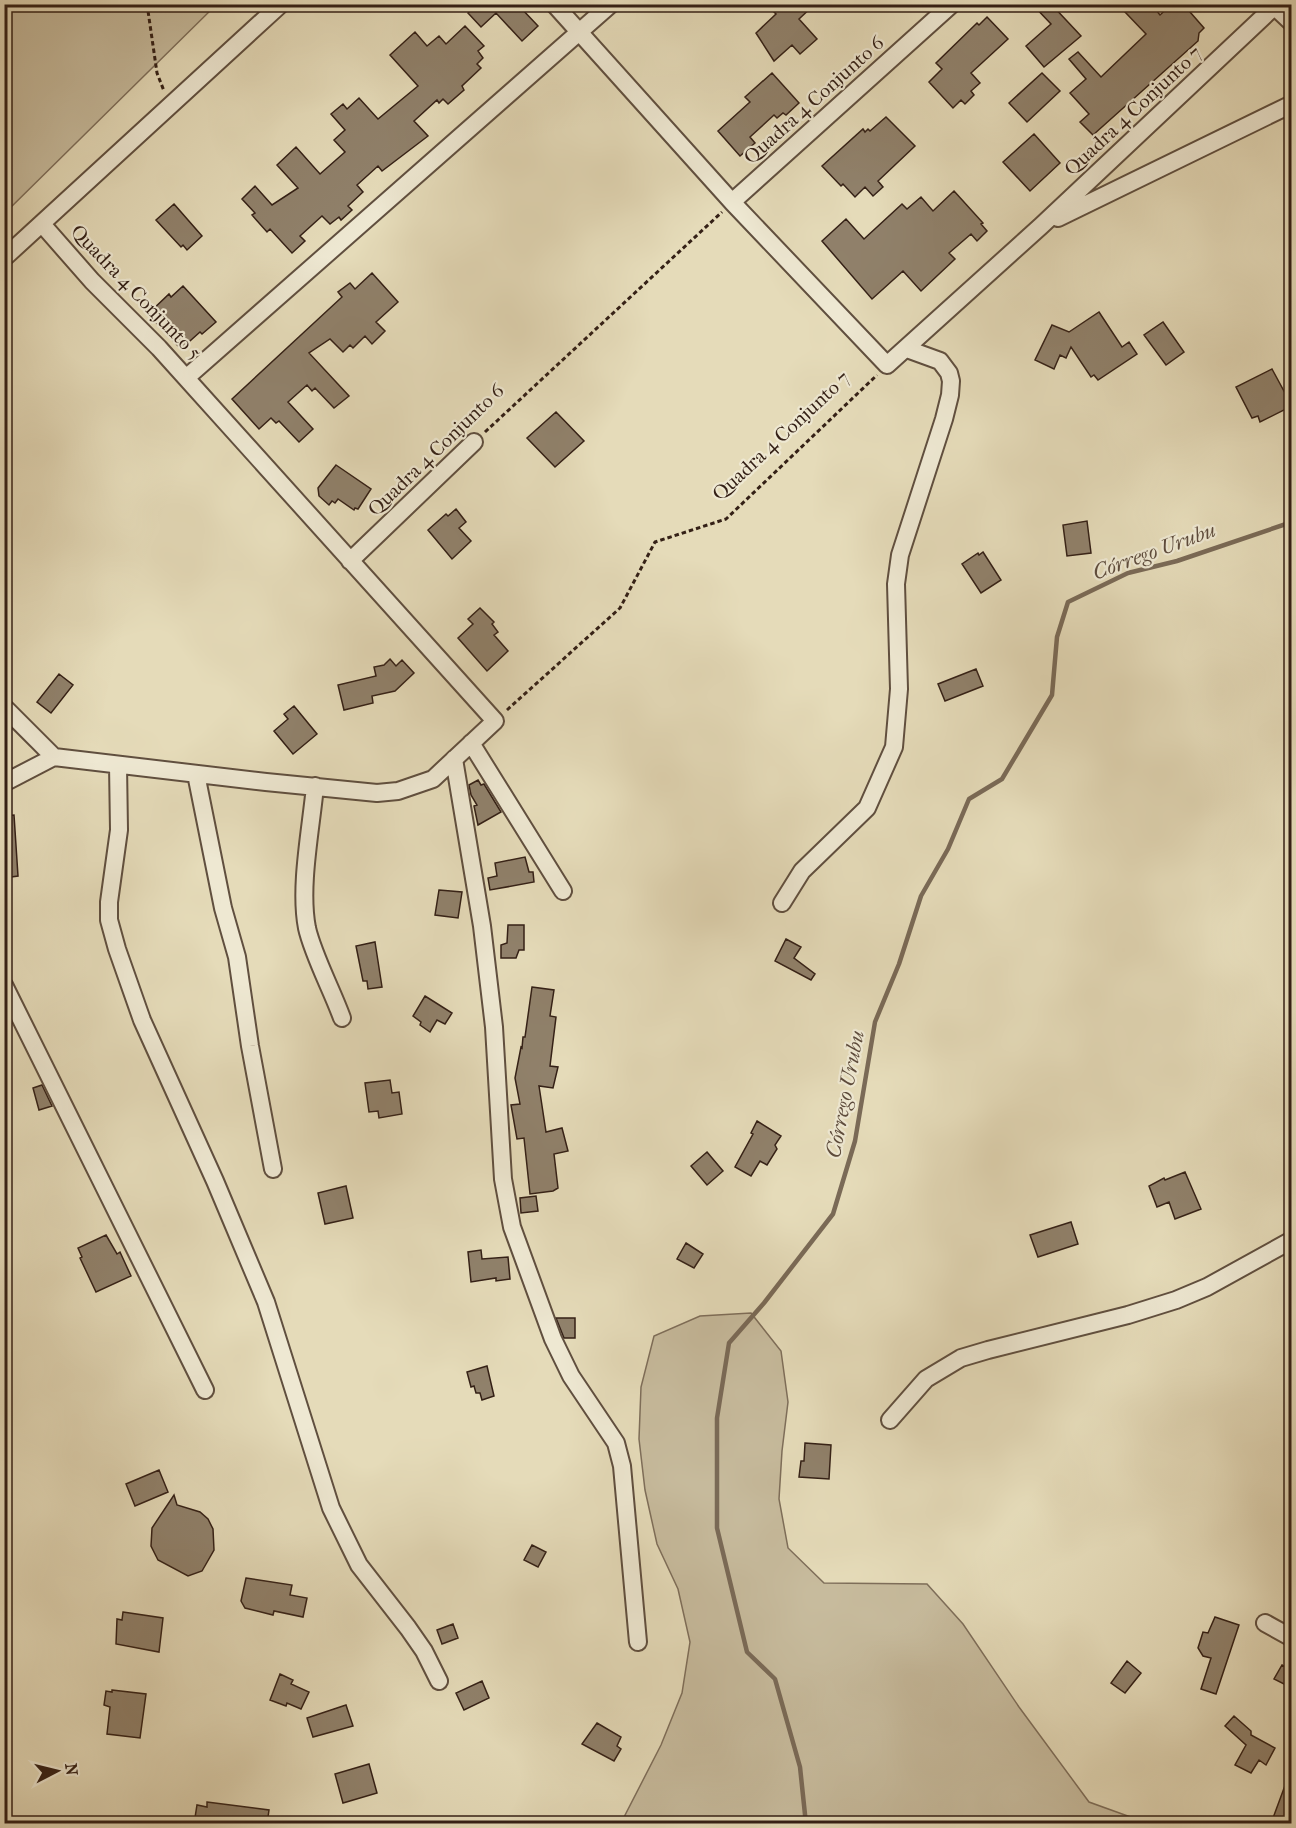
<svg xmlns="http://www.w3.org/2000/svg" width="1296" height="1828" font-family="'IM FELL French Canon',serif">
<rect width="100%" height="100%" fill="#e5dbb9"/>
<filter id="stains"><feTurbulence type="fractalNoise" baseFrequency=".00333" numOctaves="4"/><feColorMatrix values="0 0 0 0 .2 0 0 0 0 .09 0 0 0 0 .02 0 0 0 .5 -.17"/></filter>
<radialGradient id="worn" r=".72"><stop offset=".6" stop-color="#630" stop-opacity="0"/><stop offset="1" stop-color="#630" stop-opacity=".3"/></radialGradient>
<path fill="#c7bb9d" stroke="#7e6e5a" stroke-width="1.5" d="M5 4H216V5L5 213Z
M751 1313 781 1351 788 1402 782 1451 779 1499 788 1548 824 1583 927 1584 963 1624 1019 1707 1089 1802 1136 1819 1187 1820 1189 1823H621L661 1745 682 1693 690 1642 678 1589 657 1544 645 1490 639 1439 641 1387 654 1336 700 1316Z"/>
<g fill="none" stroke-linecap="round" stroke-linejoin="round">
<path stroke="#7a6a57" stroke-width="4.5" d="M806 1824 800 1767 775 1679 747 1652 717 1528V1418L729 1343 764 1303 833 1214 855 1141 875 1022 899 964 921 896 948 849 969 799 1002 779 1052 695 1057 637 1068 602 1128 573 1177 561 1292 522"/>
</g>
<path fill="#90816b" stroke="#342016" stroke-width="1.5" d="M477 4H510L516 10 520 7 538 26 522 41 496 13 481 27 468 13Z
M780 4H815L799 19 817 39 800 54 792 45 774 61 756 33 776 14 773 11Z
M1032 4H1051L1081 36 1044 67 1026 46 1051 24Z
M1133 4H1151L1160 15 1172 4H1183L1204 28 1199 33 1198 41 1093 135 1080 122 1089 114 1070 93 1086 79 1069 59 1078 52 1101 77 1146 34 1125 12Z
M987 17 1008 39 971 73 980 83 971 91 974 95 965 104 961 100 953 108 929 82 942 69 936 63 977 23 979 25Z
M465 26 484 46 478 51 483 58 477 64 481 68 462 86 464 90 448 104 443 99 439 103 437 100 414 121 428 136 382 171 378 166 357 185 363 192 348 206 352 210 341 220 339 217 330 224 322 216 300 236 305 241 292 253 270 229 267 232 252 215 255 213 242 199 255 186 272 205 298 188 277 165 296 147 320 174 345 152 334 140 345 130 331 114 343 104 347 109 359 98 378 119 418 86 390 55 415 32 427 46 439 36 446 44Z
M772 73 799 103 786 115 783 113 777 118 774 115 750 137 755 143 740 156 718 131 750 102 745 97Z
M1042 73 1060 91 1027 122 1009 103Z
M886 117 915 146 878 181 883 187 873 196 865 187 855 197 843 184 841 186 822 166 863 129 865 132 868 129 870 131Z
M1034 134 1060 163 1030 191 1003 162Z
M954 191 983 223 981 224 987 231 977 241 971 234 949 253 955 259 921 291 903 271 872 299 822 241 846 219 864 239 902 204 907 209 921 197 933 211Z
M174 204 202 236 187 250 183 245 181 247 156 220Z
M372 273 398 302 376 322 385 331 372 344 365 336 353 348 350 345 343 352 330 339 309 353 349 396 334 408 315 388 312 391 307 385 288 402 313 429 299 442 279 421 276 423 271 418 259 429 232 399 342 297 338 292 350 283 355 289Z
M183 286 216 322 202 334 200 332 181 349 148 314 169 294 171 297Z
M1099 312 1122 347 1129 342 1137 354 1098 380 1094 375 1091 377 1071 347 1066 358 1060 355 1054 369 1035 360 1052 325 1069 332Z
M1163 322 1184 352 1166 365 1144 335Z
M1272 369 1292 406 1260 422 1258 416 1252 418 1236 387Z
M556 412 584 441 555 467 527 438Z
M336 465 371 489 358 509 355 508 354 510 338 499 335 503 332 501 329 505 319 496 318 488Z
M456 509 466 522 459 528 471 541 452 559 428 530 446 514 448 516Z
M1087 521 1091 553 1067 556 1063 525Z
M983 552 1001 580 981 593 962 564 978 553 979 555Z
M480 608 494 622 492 624 498 632 494 635 508 651 487 671 458 638 473 624 468 619Z
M390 659 396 666 402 660 414 673 395 691 372 696 373 703 344 710 338 685 376 676 374 667 384 665Z
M976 669 983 686 945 701 938 684Z
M59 674 73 685 51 713 37 702Z
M294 706 317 734 293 754 274 731 288 719 284 714Z
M478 780 481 785 484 784 501 812 478 825 474 806 477 805 471 795 469 785Z
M14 815 18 876 4 878V816Z
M525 857 529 872H533L534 882 490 890 488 878 497 876 495 863Z
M439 890 462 892 458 918 435 915Z
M508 925H524V950H519L516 958H501V945L507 943Z
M786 939 801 947 794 958 815 974 811 980 775 961Z
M375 942 382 987 368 989 367 981H363L356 946Z
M532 987 554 990 550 1016 556 1017 550 1066 558 1067 553 1088 539 1086 546 1132 562 1128 568 1151 554 1154 558 1188 553 1191 530 1194 524 1138 517 1139 511 1105 520 1104 515 1078 521 1047 522 1048 523 1037H525Z
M425 996 452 1013 445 1024 437 1020 430 1032 420 1025 421 1022 413 1016Z
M390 1080 392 1093 399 1092 402 1114 379 1118 378 1111 369 1112 365 1083Z
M42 1085 52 1106 39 1110 33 1088Z
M757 1121 781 1136 775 1145 777 1149 767 1165 760 1161 751 1176 735 1167 753 1134 751 1133Z
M707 1152 723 1171 707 1185 691 1166Z
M1185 1172 1201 1209 1175 1219 1169 1202 1157 1207 1149 1186 1164 1178 1165 1180Z
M346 1186 353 1218 325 1224 318 1193Z
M536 1196 538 1211 521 1213 520 1198Z
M1071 1222 1078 1244 1038 1257 1030 1235Z
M106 1235 117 1254 120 1252 131 1276 96 1292 80 1258 82 1257 78 1248Z
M686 1243 703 1254 694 1268 677 1259Z
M481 1250 482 1259 508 1257 510 1279 496 1281V1278L471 1282 468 1252Z
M556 1318H575V1338H564Z
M487 1366 494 1396 482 1400 480 1393H476L474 1386 471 1387 467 1372Z
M805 1443 831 1445 829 1479 799 1477 801 1461H804Z
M159 1470 168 1492 135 1506 126 1484Z
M174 1495 177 1505 200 1512 208 1519 213 1529 214 1550 202 1571 188 1576 158 1560 151 1546 152 1528Z
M532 1545 546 1552 538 1567 524 1560Z
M246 1578 292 1585 290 1595 307 1598 303 1617 274 1611 273 1615 245 1608 241 1601Z
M123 1612 163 1618 159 1652 116 1644 117 1619 122 1620Z
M1215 1617 1239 1625 1216 1694 1201 1689 1211 1658 1203 1656 1198 1648 1203 1632 1208 1633Z
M453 1624 458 1638 442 1644 437 1630Z
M1127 1661 1141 1673 1125 1693 1111 1683Z
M1282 1665 1292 1671V1688L1274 1679Z
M280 1674 293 1680 291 1684 309 1692 301 1709 287 1703 286 1706 270 1700Z
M482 1681 489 1698 464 1710 456 1693Z
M112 1690 146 1694 140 1738 107 1734 110 1707 104 1705 106 1691 112 1692Z
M346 1705 353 1726 313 1737 307 1718Z
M1234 1716 1251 1731V1735L1275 1748 1266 1765 1259 1760 1251 1773 1235 1765 1246 1745 1225 1726Z
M597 1723 621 1737 617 1746 621 1749 614 1761 582 1744Z
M369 1764 377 1793 343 1803 335 1774Z
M1290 1772 1292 1824H1289L1273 1818Z
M207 1802 269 1810 267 1824H194L197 1805 207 1807Z"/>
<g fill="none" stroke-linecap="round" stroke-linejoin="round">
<g stroke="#604f3f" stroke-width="20">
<path id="street" d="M554 4 732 202 887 365 1041 226 1277 4
M1272 4 1292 23
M732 202 952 4
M1058 218 1292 104
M4 258 281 4
M186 378 611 4
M350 561 474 442
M4 707 54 757
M471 743 563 891
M454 759 482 926 494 1027 503 1179 512 1227 553 1339 571 1376 616 1443 622 1466 638 1642
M118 765 119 830 109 902V920L117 949 142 1020 215 1181 266 1302 331 1508 359 1565 408 1628 424 1651 439 1681
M196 774 223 908 237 957 250 1046 273 1169
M4 783 54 757 266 782 377 793 398 791 433 779 495 721 159 348 92 281 42 224
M315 786C311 829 299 887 307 928 313 955 332 990 342 1018
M782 903 802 871 867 808 894 747 899 689 896 584 900 555 944 419 950 395 951 381 949 373 940 361 907 349
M4 985 205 1390
M890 1420 926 1379 961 1358 988 1350 1128 1315 1176 1300 1207 1287 1292 1240
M1265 1623 1292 1638"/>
</g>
<path stroke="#342016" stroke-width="3" stroke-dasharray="4.5 3" stroke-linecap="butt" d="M147 4 157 73 164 91
M485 432 722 212
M507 710 620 608 655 542 726 519 877 375"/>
<use href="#street" stroke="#eee8d2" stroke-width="16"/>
</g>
<g text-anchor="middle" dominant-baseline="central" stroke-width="4.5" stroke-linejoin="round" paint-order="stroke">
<g font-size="20" fill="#342016" stroke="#eee8d2">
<text transform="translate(814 100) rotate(-42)">Quadra 4 Conjunto 6</text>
<text transform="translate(1133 111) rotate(-43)">Quadra 4 Conjunto 7</text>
<text transform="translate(136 292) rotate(46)">Quadra 4 Conjunto 5</text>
<text transform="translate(781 436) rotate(-43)">Quadra 4 Conjunto 7</text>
<text transform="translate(436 450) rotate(-44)">Quadra 4 Conjunto 6</text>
</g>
<g font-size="21" font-style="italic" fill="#5d4b3c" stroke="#eee8d2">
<text transform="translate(1154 551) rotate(-20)">Córrego Urubu</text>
<text transform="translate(845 1094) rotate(-79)">Córrego Urubu</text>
</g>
</g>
<rect width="1296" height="1828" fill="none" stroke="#e5dbb9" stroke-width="24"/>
<rect x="6" y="6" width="1284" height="1816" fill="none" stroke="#342016" stroke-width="3"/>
<rect x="12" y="12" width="1272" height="1804" fill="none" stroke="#342016" stroke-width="1.5"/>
<g transform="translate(57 1771) rotate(83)" stroke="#eee8d2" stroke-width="4.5" paint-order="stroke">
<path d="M0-4.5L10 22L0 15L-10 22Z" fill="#342016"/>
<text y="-9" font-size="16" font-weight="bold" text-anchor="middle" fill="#342016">N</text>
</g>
<rect width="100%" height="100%" filter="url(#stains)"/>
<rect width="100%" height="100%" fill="url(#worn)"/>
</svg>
